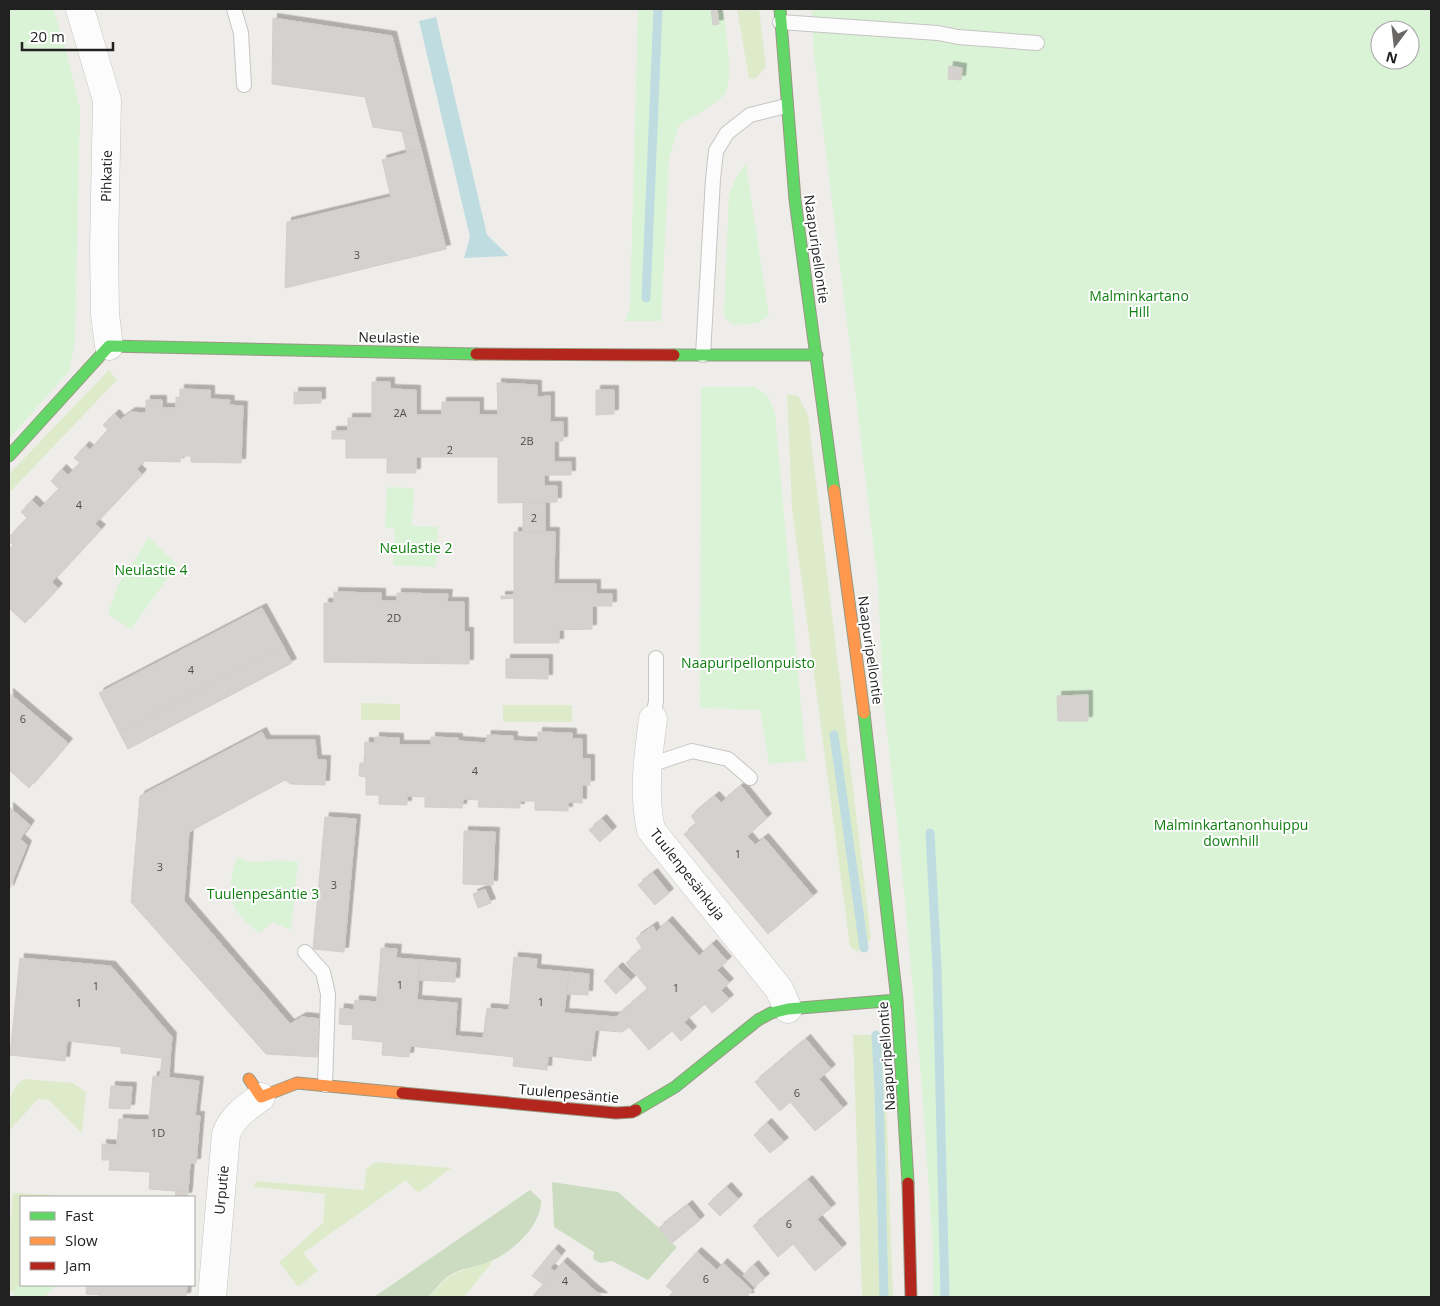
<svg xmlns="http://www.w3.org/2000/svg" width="1440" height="1306" font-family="'Open Sans',sans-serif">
<defs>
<filter id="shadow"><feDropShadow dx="4.5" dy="-4.5" stdDeviation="0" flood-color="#0004"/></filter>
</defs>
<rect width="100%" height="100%" fill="#efedea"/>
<path fill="#deebca" d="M737 9H759L766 67 755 79 749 78Z
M109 370 117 380 9 493V474Z
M787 394 798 396 808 415 871 938 864 948 857 951 850 947 792 508Z
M361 703 400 704V720H361Z
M503 705H572V722H503Z
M853 1035H876L884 1038 893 1297H862Z
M24 1079 73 1083 86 1092 82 1133 49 1100 38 1099 9 1131C9 1111 6 1091 24 1079Z
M376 1162 451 1168 418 1193 406 1180 303 1253 318 1271 298 1287 279 1262 323 1223 325 1194 254 1187 256 1181 364 1190 366 1169Z
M13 1193 60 1195 65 1197H21V1285L12 1292 9 1288V1237Z
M493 1261 464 1297H428L449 1276 471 1267Z"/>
<path fill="#ccdcc0" d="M552 1182 618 1192 659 1228 672 1243 677 1247 648 1280 612 1261 600 1263 593 1259 594 1252 554 1227Z
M530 1190 541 1200C542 1224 515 1250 493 1260 480 1267 463 1267 450 1275 442 1280 435 1290 428 1297H374Z"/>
<path fill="#daf3d7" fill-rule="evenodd" d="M9 9H53L66 49 80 109 75 343 69 371 9 439Z
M638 9H723C725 27 735 80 724 95 720 101 688 120 679 125L669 159 661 321H625L630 308Z
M812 9H1431V1297H933V1249L922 1088 901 858 883 697 878 585 851 355 814 55ZM1380 30H1410V60H1380Z
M746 164 769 316 757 323 734 325 725 318 724 313 729 193 739 172Z
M701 387H755L768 396 775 413 806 761 769 764 760 710 700 708Z
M387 487 414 488 412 526 438 527 436 567 393 565 395 529 385 528Z
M149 537 177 565 131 629 108 614 118 585Z
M237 857C251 864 254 862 269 861 279 860 288 861 298 862L291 930 272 922 259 933C227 907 225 896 237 857Z
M21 1285H52L55 1287 44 1297H16L12 1292Z"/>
<path fill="#bfdde1" d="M436 17 487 235 509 256 464 258 470 237 419 21Z"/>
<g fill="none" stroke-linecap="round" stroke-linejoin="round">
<path stroke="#bfdde1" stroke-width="9" d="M646 298 658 9
M834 735 864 948
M930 833 937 968 945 1297
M876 1035 879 1090 884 1297"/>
</g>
<path fill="#d4d1cf" stroke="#d2cecb" filter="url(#shadow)" d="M711 9H717L719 24 713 25Z
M273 18 392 36 417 134 373 127 365 97 272 84Z
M949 66 962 68 961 80 948 79Z
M402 132 417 134 421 149 407 153Z
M421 149 446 249 285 288 287 222 391 197 382 160Z
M372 382H390V389L416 390V415H442V402H479V415H498L497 383 537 385V397L550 396V422H563V441H554V462H571V475H544V486H557V502L498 503V457H416V473H387V458H346V439H332V431H348V418H372Z
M180 389 210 390V399L230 400 229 405 243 406 241 463 191 462V456H181L180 462 144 461 137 469 142 474 95 524 101 529 52 582 58 588 25 623 9 608V549L13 545 9 541V537L27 518 21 512 32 500 40 508 59 489 51 481 62 469 68 475 80 463 74 458 85 446 90 450 96 443 108 430 103 425 115 414 120 420 131 412 146 413V400H162V408H176V397L180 398Z
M596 390H614V414L596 415Z
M294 392H321V403L294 404Z
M523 502H545V532H523Z
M514 532H555L554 584H596V594H612V606H592V629L559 630V643H514V598L501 599V596H514Z
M334 592 381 593V601H397V593L448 594 447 602H464V632H469V664L324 662V603H334Z
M262 608 283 646 119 732 99 693Z
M283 646 292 663 128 749 119 732Z
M506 659H548V679L506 678Z
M9 693 68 743 29 788 9 770Z
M1088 695V721H1058L1057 696Z
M262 732 266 740H315L317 760H326L325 785 291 784 285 780 189 832 184 901 290 1024 302 1017 321 1019 317 1057 266 1054 131 902 140 796Z
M538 732 572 733V739H582V759H590V785H582V803L568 802V811L535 810V801H520V808L478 807 479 800 463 799 462 808 425 807V797L407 796V805L379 804V795H366V777L359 776 360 763H364L365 742 375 743V737L399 738V745H431V737L458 738V741L486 743 487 735 513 736V741L538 742Z
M741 786 767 818 747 836 755 845 764 838 813 896 768 934 684 834 697 824 691 816 715 796 721 803Z
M9 807 30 825 20 839 27 845 9 890Z
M325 817 356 819 344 952 313 949Z
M602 819 612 831 600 842 589 830Z
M464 831 495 832 493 885 463 884Z
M653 873 669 893 655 905 638 885Z
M485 889 491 903 478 908 473 894Z
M668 921 699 956 712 944 727 961 717 970 729 983 721 990 729 999 712 1013 705 1004 684 1022 692 1031 681 1041 672 1031 649 1050 629 1027 622 1032 595 1030 591 1061 548 1056 547 1070 513 1066 514 1057 410 1046 409 1057 382 1055 383 1042 352 1039 353 1025 339 1024 340 1008 354 1010 355 1000 377 1002 381 948 397 949 396 958 420 960 417 1000 457 1003 455 1036 483 1038 487 1008 509 1010 514 957 537 959 536 969 569 972 564 1013 616 1017 648 989 626 963 642 948 636 938 653 926 656 932Z
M20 958 111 966 172 1037 170 1059 121 1053V1047L67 1041 65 1061 10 1055Z
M420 960 456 963 455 982 418 980Z
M618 967 631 980 616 994 604 981Z
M569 972 589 974 588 995 566 994Z
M806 1039 831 1069 819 1079 843 1108 815 1131 790 1102 780 1111 755 1082Z
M162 1058 170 1059 169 1077H160Z
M153 1076 199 1081 195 1116H200L196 1163H190L188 1192 149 1189 150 1172 109 1170 110 1160H102V1144L117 1145 119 1119 149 1120Z
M111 1086 132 1087 130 1109 109 1108Z
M767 1123 784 1142 770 1153 754 1135Z
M808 1180 831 1208 817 1219 842 1248 815 1271 793 1244 778 1257 753 1226Z
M727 1187 738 1199 720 1216 708 1204Z
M176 1191 188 1192 187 1197H175Z
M688 1205 700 1220 672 1243 659 1228Z
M554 1249 561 1255 550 1268 555 1272 543 1284 532 1276Z
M697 1252 717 1270 723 1263 752 1290 748 1295 750 1297H668L673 1292 666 1286Z
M563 1262 593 1289 603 1297H532Z
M754 1265 765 1278 754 1287 743 1275Z
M87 1285H187L186 1297H99L100 1295 86 1294Z"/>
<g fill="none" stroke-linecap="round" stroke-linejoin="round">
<g stroke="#c6c5c4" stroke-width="16">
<path id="lane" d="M234 9 241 33 244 85
M780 22 938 33 958 37 1037 43
M703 355 713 179 716 151 727 133 750 115 786 106
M653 719 656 701V658
M647 766 692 751 728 759 750 778
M305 952 323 972 328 994 325 1085"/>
</g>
<g stroke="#c6c5c4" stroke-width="29">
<path id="street" d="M80 9 107 100 104 249 105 314 109 346
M653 719C648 756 643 793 651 830L779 989 788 1009
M212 1297 226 1134C233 1116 246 1108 261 1097"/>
</g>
<g stroke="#999882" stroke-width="13">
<path id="fast" d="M780 9 795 200 834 490
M674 355H817
M9 456 109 346 476 354
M864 713 897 1000 908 1183
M636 1110 675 1087 758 1020 771 1013 788 1009 897 1000"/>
</g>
<g stroke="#999882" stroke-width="13">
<path id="slow" d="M834 490 864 713
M249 1079 261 1097 297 1083 402 1093"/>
</g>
<g stroke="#999882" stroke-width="13">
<path id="jam" d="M476 354 674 355
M402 1093 616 1113 632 1112 636 1110
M908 1183 911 1297"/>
</g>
<use href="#lane" stroke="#fdfcfc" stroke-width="14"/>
<use href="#street" stroke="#fdfcfc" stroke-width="28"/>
<use href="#fast" stroke="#63d668" stroke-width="11"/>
<use href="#slow" stroke="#ff974d" stroke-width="11"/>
<use href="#jam" stroke="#b3261e" stroke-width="11"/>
</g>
<g text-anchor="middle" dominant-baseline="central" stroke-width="4" stroke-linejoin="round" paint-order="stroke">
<g font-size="11" fill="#4e4d4c">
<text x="357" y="254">3</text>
<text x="400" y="412">2A</text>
<text x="527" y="440">2B</text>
<text x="450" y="449">2</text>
<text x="79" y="504">4</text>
<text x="534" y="517">2</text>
<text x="394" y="617">2D</text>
<text x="191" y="669">4</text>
<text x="23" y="718">6</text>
<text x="475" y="770">4</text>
<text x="738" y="853">1</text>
<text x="160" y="866">3</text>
<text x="334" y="884">3</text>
<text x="400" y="984">1</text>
<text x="96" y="985">1</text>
<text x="676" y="987">1</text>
<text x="541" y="1001">1</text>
<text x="79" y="1002">1</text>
<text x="797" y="1092">6</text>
<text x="158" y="1132">1D</text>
<text x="789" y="1223">6</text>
<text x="706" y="1278">6</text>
<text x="565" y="1280">4</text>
</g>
<g font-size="14" fill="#212121" stroke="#fff">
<text transform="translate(106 176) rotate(-89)">Pihkatie</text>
<text transform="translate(817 249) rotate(82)">Naapuripellontie</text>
<text transform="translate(389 337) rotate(1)">Neulastie</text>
<text transform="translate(871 650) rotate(82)">Naapuripellontie</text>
<text transform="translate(688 874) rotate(52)">Tuulenpesänkuja</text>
<text transform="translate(886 1056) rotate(-94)">Naapuripellontie</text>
<text transform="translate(569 1093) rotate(5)">Tuulenpesäntie</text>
<text transform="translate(221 1190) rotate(-85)">Urputie</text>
</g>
<g font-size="14" fill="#0f7e0f" stroke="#fff">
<text x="1139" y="295">Malminkartano<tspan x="1139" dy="16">Hill</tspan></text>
<text x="416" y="547">Neulastie 2</text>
<text x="151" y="569">Neulastie 4</text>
<text x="748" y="662">Naapuripellonpuisto</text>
<text x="1231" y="824">Malminkartanonhuippu<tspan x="1231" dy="16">downhill</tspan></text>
<text x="263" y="893">Tuulenpesäntie 3</text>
</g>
</g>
<rect width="1440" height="1306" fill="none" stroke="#212121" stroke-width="20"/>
<rect x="20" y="1196" width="175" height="90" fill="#ffffff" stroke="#a6a6a6"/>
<rect x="30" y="1212" width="25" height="8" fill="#63d668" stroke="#a6a6a6"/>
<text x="65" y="1221" font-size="15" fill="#212121">Fast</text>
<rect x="30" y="1237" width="25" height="8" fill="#ff974d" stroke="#a6a6a6"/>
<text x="65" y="1246" font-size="15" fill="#212121">Slow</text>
<rect x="30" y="1262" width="25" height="8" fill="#b3261e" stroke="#a6a6a6"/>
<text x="65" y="1271" font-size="15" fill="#212121">Jam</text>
<g transform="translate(1395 45) rotate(195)"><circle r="24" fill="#ffffff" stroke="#a6a6a6"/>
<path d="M0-4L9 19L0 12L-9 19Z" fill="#696867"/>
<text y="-8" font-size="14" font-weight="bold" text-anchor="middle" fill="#212121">N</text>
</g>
<path d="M22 42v8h91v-8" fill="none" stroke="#212121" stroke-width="2.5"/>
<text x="30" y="42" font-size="15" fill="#212121" stroke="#ffffff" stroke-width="4" paint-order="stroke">20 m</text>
</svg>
